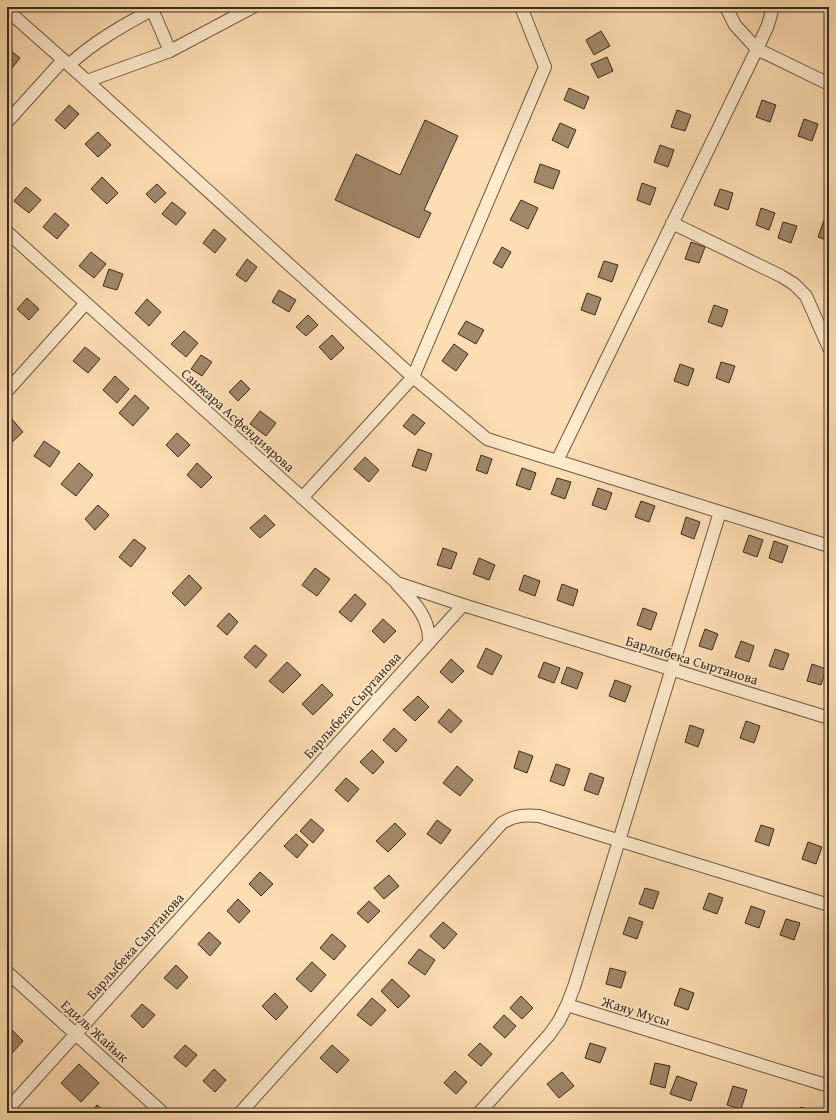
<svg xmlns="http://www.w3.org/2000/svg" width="836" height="1120" font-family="'Gentium Book Plus',serif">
<rect width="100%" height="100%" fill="#fddeb2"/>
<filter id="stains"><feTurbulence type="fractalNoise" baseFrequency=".005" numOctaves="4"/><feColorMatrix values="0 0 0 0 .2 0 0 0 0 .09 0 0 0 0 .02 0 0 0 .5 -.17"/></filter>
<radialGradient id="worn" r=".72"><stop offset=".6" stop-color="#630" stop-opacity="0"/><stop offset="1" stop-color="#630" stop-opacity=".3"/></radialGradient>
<path fill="#a1886a" stroke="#3d2a1d" d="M601 31 610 46 594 55 586 40Z
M7 48 20 58 8 73 7 72Z
M607 57 613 71 598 78 591 64Z
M569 88 589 97 584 109 564 100Z
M762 100 776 105 770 122 756 117Z
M69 105 79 114 65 129 55 120Z
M677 110 691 115 685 131 671 127Z
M804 119 818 124 812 141 798 136Z
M425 120 458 136 424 210 431 213 419 238 335 200 356 154 400 175Z
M560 123 576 130 568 148 552 140Z
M98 132 111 145 98 157 85 144Z
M660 145 674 150 668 167 654 162Z
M540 164 560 171 553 189 534 182Z
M102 177 118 193 107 204 91 189Z
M642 183 656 188 650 205 637 200Z
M157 184 166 193 155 203 146 194Z
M26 187 41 200 29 213 14 201Z
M720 189 733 193 728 210 714 205Z
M521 200 538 208 528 229 510 220Z
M172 202 186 213 176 225 162 214Z
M761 208 775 213 769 230 756 225Z
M55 213 69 225 57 239 43 227Z
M824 220 829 222V241L818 237Z
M783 222 797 226 791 243 778 238Z
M214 229 226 239 215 253 203 243Z
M691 242 705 247 699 263 685 259Z
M502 247 511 252 502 268 493 263Z
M91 252 106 264 94 278 79 266Z
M247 259 257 267 246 282 236 275Z
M604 261 618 265 612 282 598 277Z
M109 269 123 274 117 290 103 286Z
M279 290 296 300 289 312 272 302Z
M587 293 601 298 595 315 581 310Z
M27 298 39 309 29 320 17 309Z
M147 299 161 312 149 326 135 313Z
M714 305 728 310 722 327 708 322Z
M308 315 318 325 306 336 296 327Z
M466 321 484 330 476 344 458 334Z
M184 331 198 343 186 357 171 344Z
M332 335 344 348 331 360 319 347Z
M454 344 468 354 456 371 442 361Z
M85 347 100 359 88 373 73 361Z
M201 355 212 362 202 376 191 369Z
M721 362 735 366 729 383 716 378Z
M680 364 694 369 688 386 674 381Z
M115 376 129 389 117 403 103 390Z
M241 380 250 389 238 401 229 392Z
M135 395 149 408 133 426 119 413Z
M260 411 276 423 266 436 250 424Z
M413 414 425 423 415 435 403 426Z
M11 418 23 432 9 445 7 443V421Z
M177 433 190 445 178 457 166 445Z
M44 441 60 452 50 467 34 456Z
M418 449 432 454 426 471 412 466Z
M481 455 492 459 487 474 476 470Z
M365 457 379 470 369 482 354 469Z
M79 463 93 475 76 496 61 484Z
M197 463 212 477 201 488 187 475Z
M522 468 536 473 530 490 516 485Z
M557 478 571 482 565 499 551 494Z
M598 488 612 493 606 510 592 505Z
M641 501 655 506 649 522 635 517Z
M98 505 109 515 95 530 85 519Z
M265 515 275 525 260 538 250 528Z
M686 517 700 522 694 539 681 534Z
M749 535 763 540 757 557 743 552Z
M134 539 146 548 131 567 119 557Z
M774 541 788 546 782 563 769 558Z
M443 548 457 553 451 569 437 565Z
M479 558 495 565 489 580 473 574Z
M315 568 330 579 317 596 302 585Z
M189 575 202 588 185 606 172 593Z
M524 575 540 581 535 596 519 590Z
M562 584 578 590 573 606 557 600Z
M355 594 366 604 351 622 339 612Z
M643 608 657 613 651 630 637 625Z
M229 613 238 622 227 635 217 626Z
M383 619 396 631 384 643 372 631Z
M705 629 718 634 712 650 699 646Z
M741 641 754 646 749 662 735 657Z
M255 645 267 655 256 668 244 657Z
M486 648 502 656 492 675 477 667Z
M775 649 789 654 783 670 769 666Z
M451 659 464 671 452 683 440 672Z
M287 662 301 675 283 693 269 681Z
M544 662 560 668 554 683 538 677Z
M812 664 826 669 821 685 807 681Z
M567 667 583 673 577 689 561 683Z
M615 680 631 686 625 702 609 696Z
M322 684 333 695 313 715 302 704Z
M418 696 429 707 415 721 403 710Z
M449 709 462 721 451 733 438 722Z
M746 721 760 726 754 743 740 738Z
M690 725 704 730 698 747 685 742Z
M394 728 407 740 396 752 383 740Z
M372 750 384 762 373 774 360 762Z
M519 751 533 756 527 773 514 768Z
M556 764 570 769 564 786 550 781Z
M457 766 473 780 460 796 443 783Z
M590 773 604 778 598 795 584 790Z
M346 778 359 789 348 802 335 790Z
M311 819 324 830 313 843 300 831Z
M437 820 451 830 441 844 427 834Z
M395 823 406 834 388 852 376 841Z
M761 825 774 829 769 846 755 841Z
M296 834 308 845 297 858 284 846Z
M808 842 822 847 816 864 802 859Z
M260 872 273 884 261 896 249 884Z
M389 875 399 886 384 899 374 888Z
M645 888 659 892 653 909 639 904Z
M709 893 723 898 717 914 703 909Z
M238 899 250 911 239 923 227 911Z
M369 901 380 911 368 923 357 913Z
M751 906 765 911 759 928 745 923Z
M629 917 643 922 637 939 623 934Z
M786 919 800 923 794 940 780 935Z
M443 922 457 934 444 949 430 936Z
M209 932 221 943 210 956 198 944Z
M332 934 346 946 334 960 320 948Z
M419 949 435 960 425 975 408 963Z
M312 962 326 975 311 992 296 979Z
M176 965 188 977 177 989 164 978Z
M610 968 626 972 621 988 606 984Z
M392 979 410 996 398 1008 381 991Z
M680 988 694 993 688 1010 674 1005Z
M275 993 288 1007 276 1020 262 1006Z
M521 996 533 1008 522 1019 510 1008Z
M372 998 386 1010 371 1026 357 1015Z
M142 1004 155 1015 143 1028 131 1016Z
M504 1015 516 1026 505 1038 493 1027Z
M11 1029 23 1041 12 1053 7 1048V1033Z
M480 1043 492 1054 481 1066 468 1055Z
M590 1043 606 1048 600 1063 585 1058Z
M185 1045 197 1055 186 1067 174 1057Z
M332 1045 349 1060 337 1073 320 1058Z
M655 1063 670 1066 665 1088 650 1084Z
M79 1064 99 1083 81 1102 61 1083Z
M214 1069 226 1080 215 1092 203 1081Z
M455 1071 467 1082 456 1094 444 1083Z
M562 1072 574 1086 559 1098 547 1084Z
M677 1076 697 1083 691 1101 670 1094Z
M733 1086 747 1090 741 1109 727 1105Z
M97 1105 107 1113H91Z
M801 1107 814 1112V1113H798Z"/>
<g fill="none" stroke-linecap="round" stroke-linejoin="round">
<g stroke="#6d5742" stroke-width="14">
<path id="minor" d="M151 7 170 51
M726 7 735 25 757 49 829 84
M773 7 768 25 757 49 557 461 829 546
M7 10 87 81 413 377 487 439 557 461
M69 65C94 41 126 24 157 7
M87 81 170 51 253 7
M7 122 63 60
M672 223 781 276 794 284 806 296 829 348
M7 232 397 583 463 605
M7 391 86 303
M302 498 413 377 545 67 521 7
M397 584C410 598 424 611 428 630 429 634 429 639 429 643
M7 972 163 1113
M567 1005 574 987 720 512
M7 1110 463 605 829 718
M240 1113 502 823C516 815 523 815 539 816L829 905
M479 1113 549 1035 559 1021 567 1005 829 1086"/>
</g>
<use href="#minor" stroke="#feeacd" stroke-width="12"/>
</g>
<g text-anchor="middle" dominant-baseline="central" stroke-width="3" stroke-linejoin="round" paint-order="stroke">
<g font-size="14" fill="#3d2a1d" stroke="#feeacd">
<text transform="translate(238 420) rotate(42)">Санжара Асфендиярова</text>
<text transform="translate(692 660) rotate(17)">Барлыбека Сыртанова</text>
<text transform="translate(352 705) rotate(-48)">Барлыбека Сыртанова</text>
<text transform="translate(135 946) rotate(-48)">Барлыбека Сыртанова</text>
<text transform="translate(636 1011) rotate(17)">Жаяу Мусы</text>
<text transform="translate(95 1031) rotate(42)">Едиль Жайык</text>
</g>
</g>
<rect width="836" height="1120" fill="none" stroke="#fddeb2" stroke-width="24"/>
<rect x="8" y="8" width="820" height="1104" fill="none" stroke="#3d2a1d" stroke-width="2"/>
<rect x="12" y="12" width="812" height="1096" fill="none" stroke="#3d2a1d"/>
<rect width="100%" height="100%" filter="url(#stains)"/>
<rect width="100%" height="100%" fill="url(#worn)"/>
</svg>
